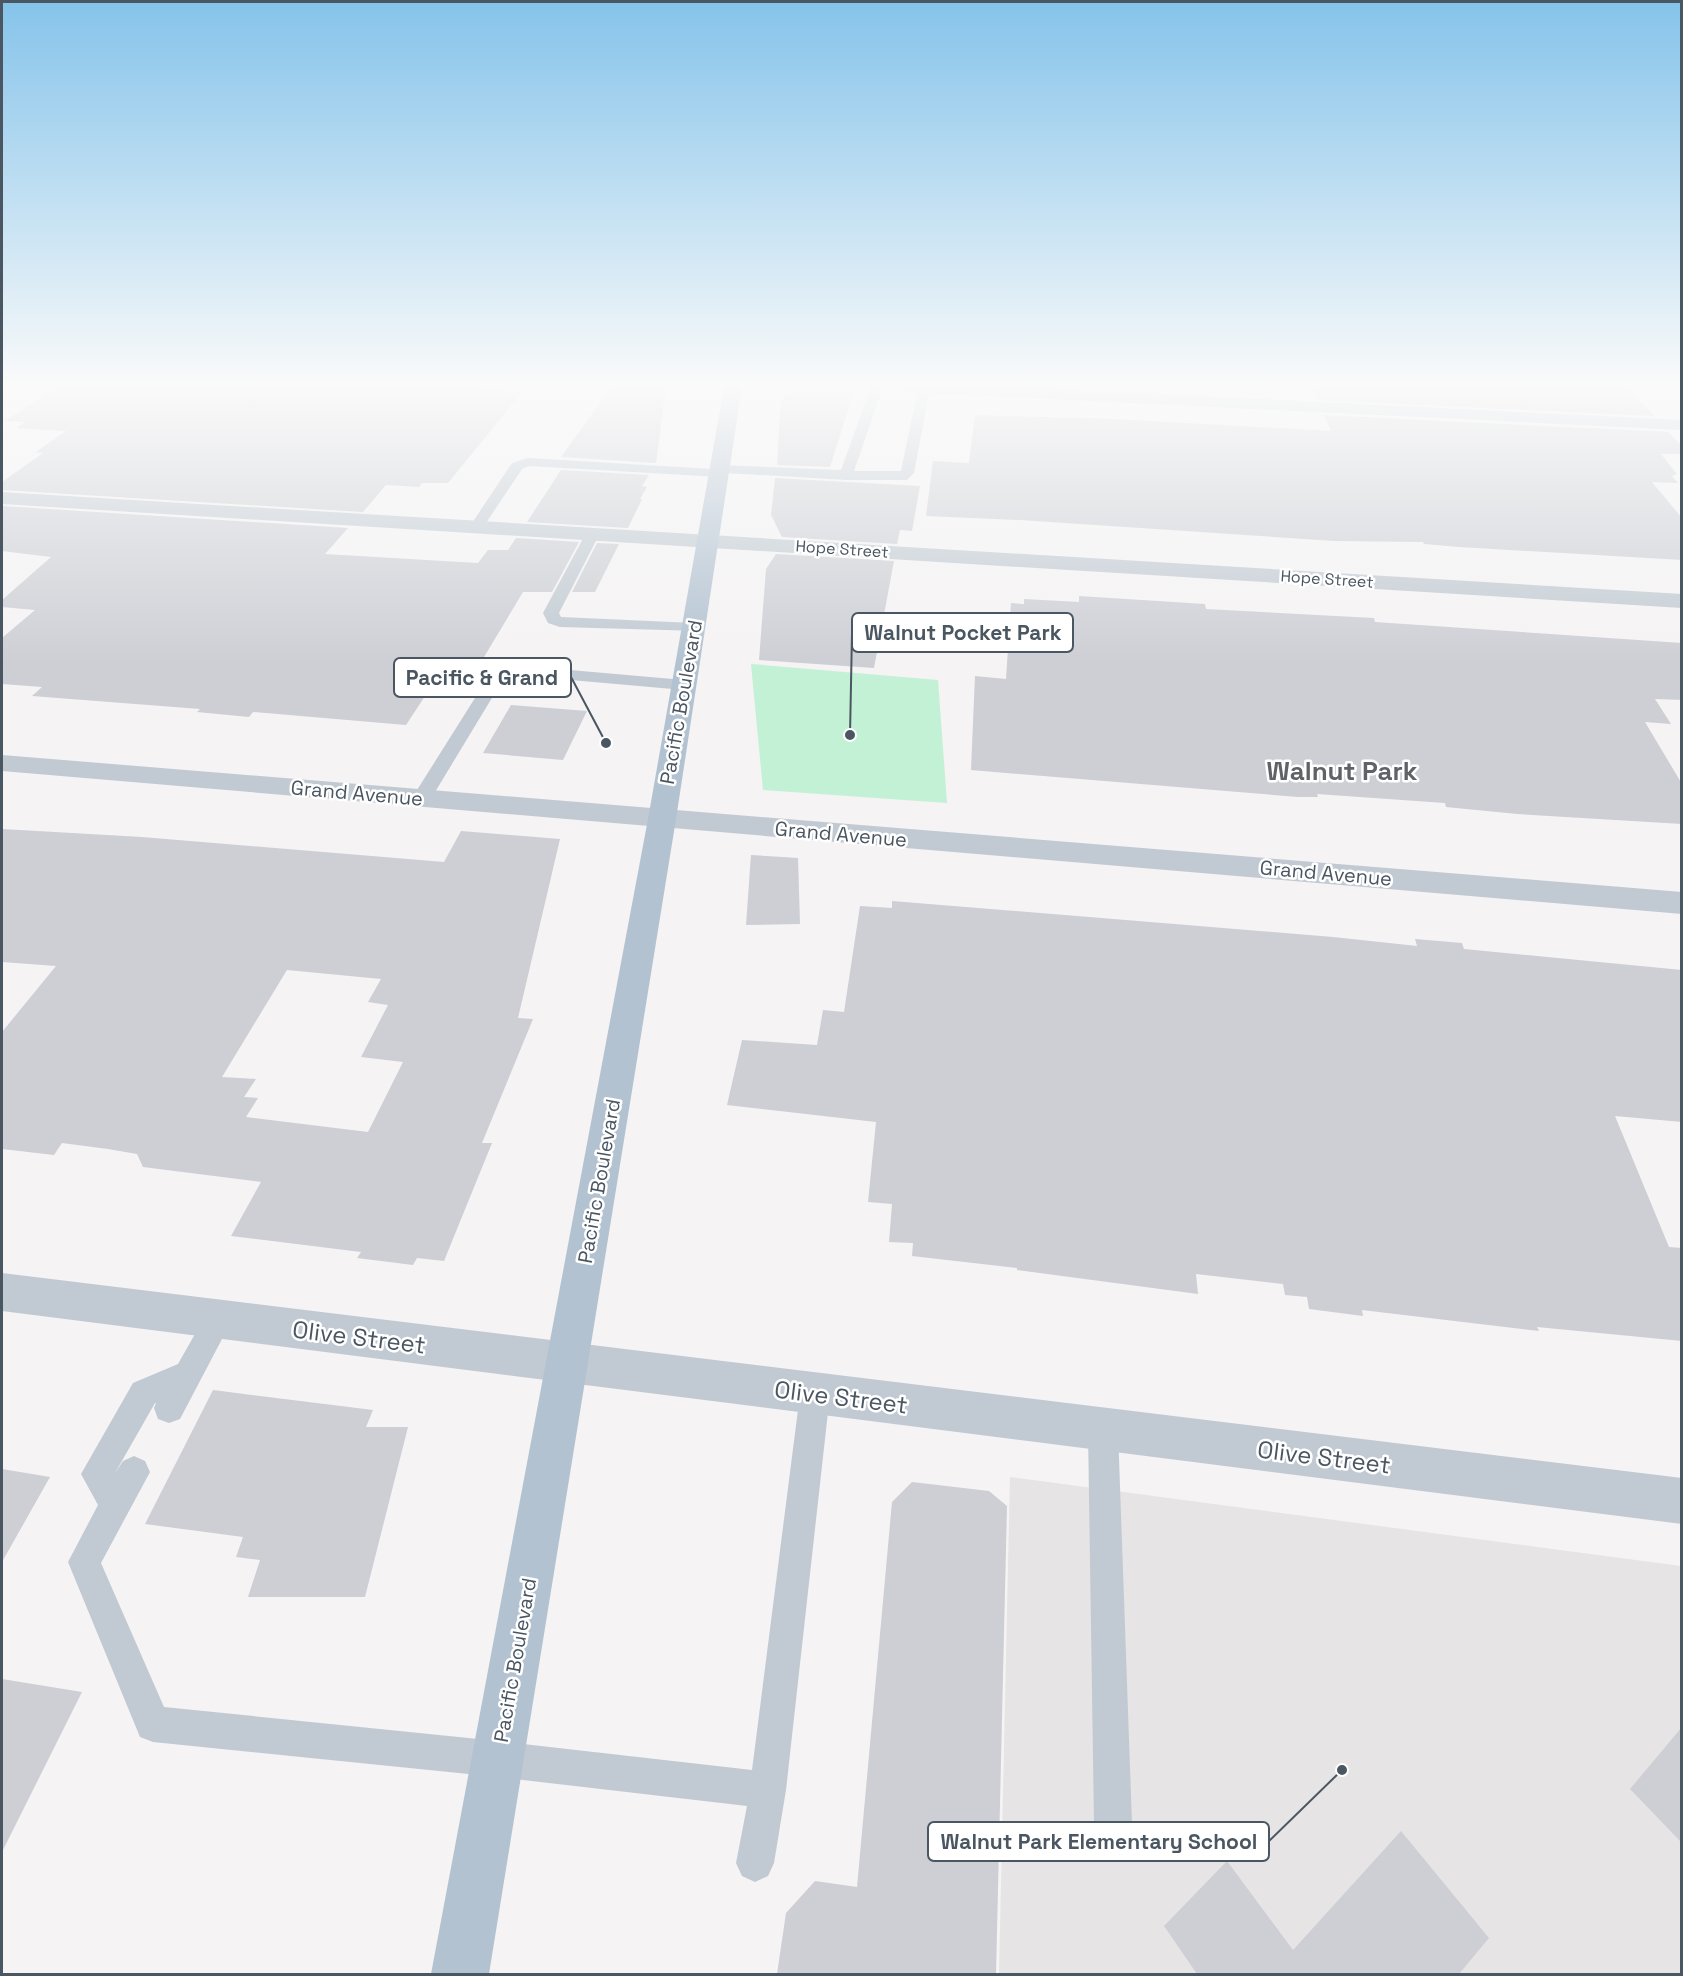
<svg xmlns="http://www.w3.org/2000/svg" width="1683" height="1976" font-family="'Space Grotesk',sans-serif">
<rect width="100%" height="100%" fill="#f5f3f3"/>
<path fill="#e6e4e5" d="M1010 1477 1681 1566V1974H999Z"/>
<path fill="#c3f1d5" d="M751 664 938 680 947 803 763 790Z"/>
<path fill="#cdcfd5" fill-rule="evenodd" d="M57 387H456L523 391 448 483H422L419 487 386 485 363 512 2 490V482L43 453 36 452 66 431 16 428 25 422 5 421Z
M611 387H666L656 463 561 457Z
M1313 387H1627L1654 416 1318 400Z
M800 391 853 394 830 467 777 465 781 399Z
M975 415 1115 419 1331 431 1324 415 1668 432 1682 446V454H1661L1677 474 1672 476 1678 483 1652 482 1682 518V560L1459 547 1424 544 1423 542 1334 541 1020 520 926 516 933 461 969 463Z
M561 470 649 475 642 486 647 487 640 499H642L628 528 527 522Z
M775 478 920 486 912 531 900 530 897 544 782 537 771 515Z
M2 506 348 528 325 554 478 563 488 550H508L516 538 579 542 552 592H523L463 692 429 690 406 725 253 712 249 717 197 712 200 709 32 696 42 687 2 684V638L35 610 2 607V600L51 557 2 551Z
M597 543 619 544 595 592H572Z
M776 554 894 561 874 668 759 660 766 569Z
M1079 596 1205 604 1206 609 1374 618 1375 622 1682 643V700L1655 699 1671 724 1645 722 1682 784V824L1517 814 1446 807 1445 803 1317 794 1318 797H1298L971 770 975 676 1006 679 1011 603 1024 604V599L1079 602Z
M511 705 587 711 563 760 483 753Z
M2 829 142 837 444 862 461 831 560 839 518 1018 533 1019 482 1143H492L444 1261 417 1258 413 1265 357 1258 361 1252 231 1236 261 1182 143 1167 137 1154 108 1149 62 1143 54 1155 2 1149V1032L56 966 2 962ZM287 970 381 979 368 1002 388 1005 361 1057 403 1062 368 1132 246 1117 258 1098 244 1097 256 1079 222 1077Z
M751 855 798 858 800 924 746 925Z
M892 901 1333 937 1417 946 1415 939 1462 943 1464 949 1682 970V1122L1615 1116 1669 1247 1682 1248V1341L1537 1327 1539 1331 1362 1310 1363 1316 1309 1309 1307 1297 1285 1295 1283 1284 1196 1274 1198 1294 1017 1270V1268L912 1256 913 1243 889 1242 892 1204 868 1202 876 1122 727 1105 742 1040 817 1045 823 1010 844 1012 860 906 892 908Z
M213 1390 373 1410 366 1427H408L365 1597H248L260 1560 236 1557 243 1537 145 1524Z
M2 1469 50 1477 2 1562Z
M912 1482 989 1491 1007 1506 996 1974H777L786 1913 815 1881 857 1887 892 1502Z
M2 1679 82 1692 2 1852Z
M1682 1727V1843L1630 1789Z
M1401 1831 1489 1938 1459 1974H1197L1164 1926 1227 1861 1293 1950Z"/>
<g fill="none" stroke-linecap="round" stroke-linejoin="round">
<path fill="#c1cad2" fill-rule="evenodd" d="M871 387H883L854 471H901L918 388H930L914 473 907 480H846L726 473 719 477 529 466 522 469 482 529H472L470 526 512 463 528 458 714 469 720 465 841 470Z
M593 529 600 533 559 613 561 617 694 623 700 625 702 628 700 631 560 627 548 623 543 613 586 533Z
M513 665 684 680 690 681 693 685 690 689 684 690 514 675 504 678 429 802H415L412 798 492 671Z
M218 1307 228 1311 232 1320 180 1419 169 1423 158 1419 154 1408 156 1403H155L115 1473 123 1461 134 1456 145 1461 150 1472 101 1563 164 1707 498 1741 752 1770 800 1394 804 1384 815 1379 826 1384 830 1394 786 1790 774 1863 768 1876 755 1882 742 1876 736 1863 747 1806 498 1777 153 1742 140 1737 68 1562 98 1505 81 1474 133 1383 178 1364 208 1311Z
M1103 1415 1114 1419 1118 1430 1132 1823 1126 1836 1113 1842 1100 1836 1094 1823 1088 1430 1092 1419Z"/>
<path fill="#c1cad2" fill-rule="evenodd" d="M899 387H1019L1682 420V430L907 392Z
M2 492 1682 594V608L2 504Z
M2 755 1682 892V914L2 771Z
M2 1273 1682 1478V1524L2 1311Z"/>
<path fill="#b3c2d1" fill-rule="evenodd" d="M724 387H742L676 819 489 1974H431L648 819Z"/>
</g>
<linearGradient id="sky" x2="0" y2="1"><stop stop-color="#85c3ea"/><stop offset="0.58" stop-color="#fafafa"/><stop offset="1" stop-color="#fafafa" stop-opacity="0"/></linearGradient>
<rect width="1683" height="664" fill="url(#sky)"/>
<g text-anchor="middle" dominant-baseline="central" stroke-width="5" stroke-linejoin="round" paint-order="stroke">
<g font-size="16" fill="#4a5661" stroke="#fff">
<text transform="translate(842 549) rotate(4)">Hope Street</text>
<text transform="translate(1327 579) rotate(4)">Hope Street</text>
</g>
<g font-size="20" fill="#4a5661" stroke="#fff">
<text transform="translate(681 702) rotate(-80)">Pacific Boulevard</text>
<text transform="translate(357 793) rotate(5)">Grand Avenue</text>
<text transform="translate(841 834) rotate(5)">Grand Avenue</text>
<text transform="translate(1326 873) rotate(5)">Grand Avenue</text>
<text transform="translate(599 1181) rotate(-80)">Pacific Boulevard</text>
<text transform="translate(515 1660) rotate(-80)">Pacific Boulevard</text>
</g>
<g font-size="24" fill="#4a5661" stroke="#fff">
<text transform="translate(359 1337) rotate(7)">Olive Street</text>
<text transform="translate(841 1397) rotate(7)">Olive Street</text>
<text transform="translate(1324 1457) rotate(7)">Olive Street</text>
</g>
<g font-size="26" font-weight="bold" fill="#5f6368" stroke="#fff">
<text x="1342" y="771">Walnut Park</text>
</g>
</g>
<path fill="none" stroke="#4a5661" stroke-width="2" d="M850 735L852 633M606 743L571 677M1342 1770L1269 1841"/>
<g fill="#4a5661" stroke="#fff" stroke-width="2">
<circle cx="850" cy="735" r="6"/>
<circle cx="606" cy="743" r="6"/>
<circle cx="1342" cy="1770" r="6"/>
</g>
<g fill="#fff" stroke="#4a5661" stroke-width="2">
<rect x="852" y="613" width="221" height="39" rx="6"/>
<rect x="394" y="658" width="177" height="39" rx="6"/>
<rect x="928" y="1822" width="341" height="39" rx="6"/>
</g>
<g font-size="21" text-anchor="middle" font-weight="bold" fill="#4a5661">
<text x="963" y="640">Walnut Pocket Park</text>
<text x="482" y="685">Pacific &amp; Grand</text>
<text x="1099" y="1849">Walnut Park Elementary School</text>
</g>
<rect width="1683" height="1976" fill="none" stroke="#4a5661" stroke-width="6"/>
</svg>
